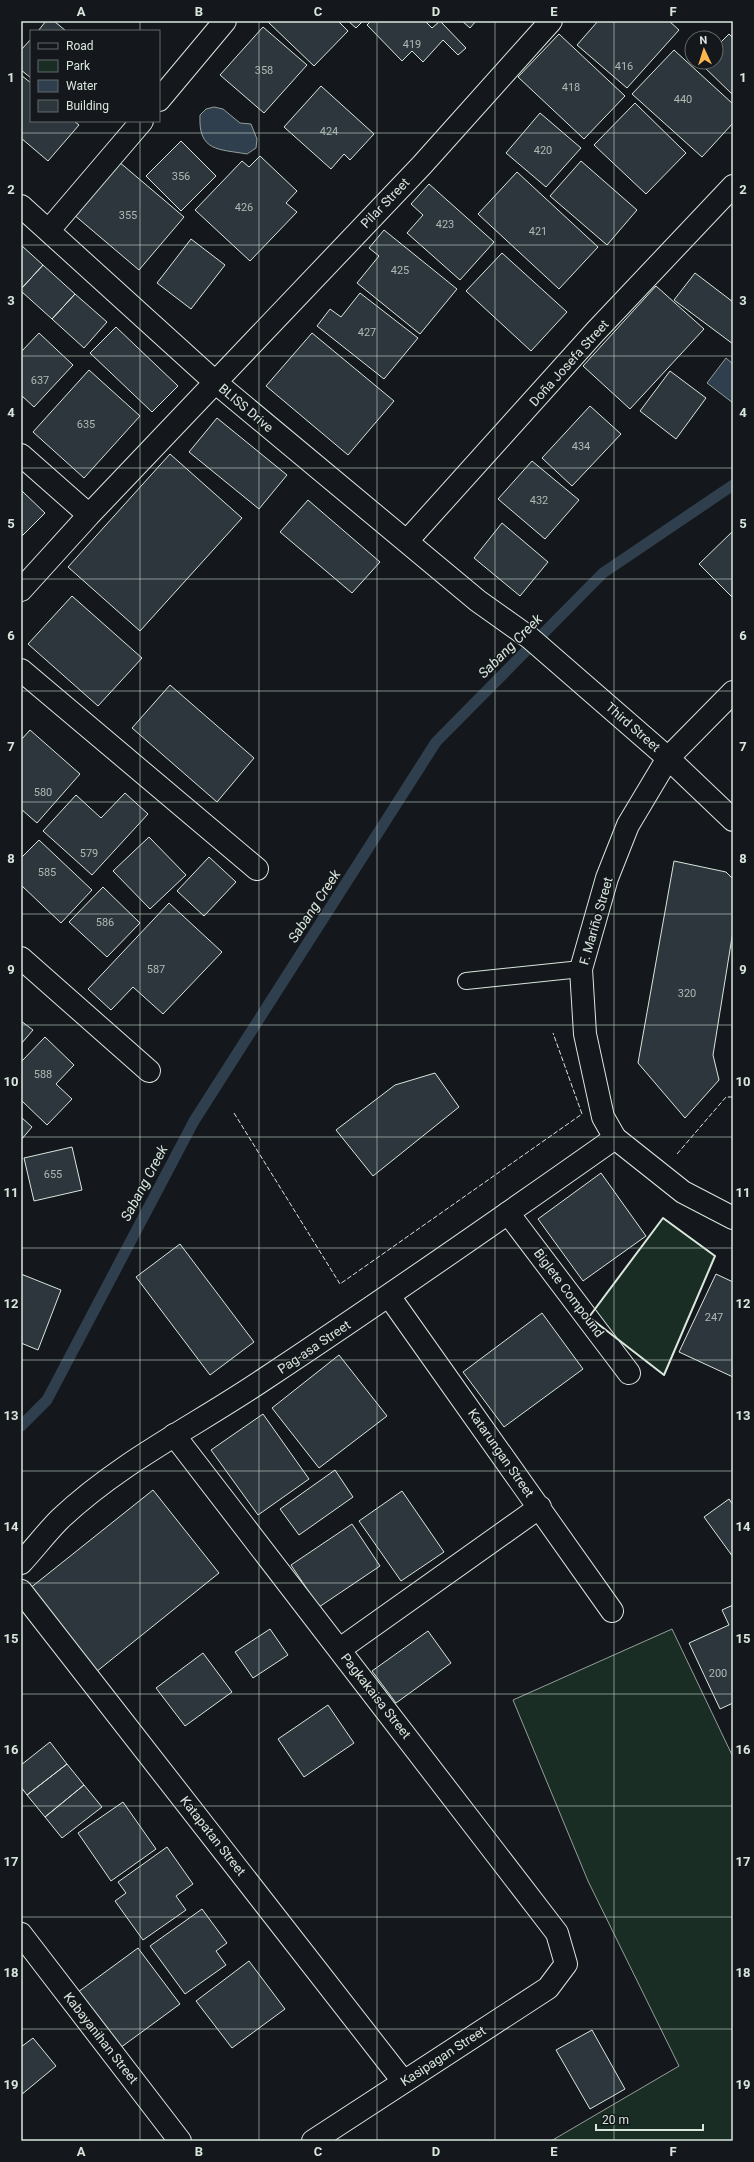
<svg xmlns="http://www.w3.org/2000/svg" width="754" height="2162" font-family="Roboto,sans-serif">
<rect width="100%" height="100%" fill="#14181c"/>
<path fill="#1a2d24" stroke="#939e99" d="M663 1218 715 1256 664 1375 589 1317Z
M672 1629 733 1757V2141H551L679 2066 588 1881 513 1700Z"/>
<path fill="#2f3f4d" stroke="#939e99" d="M214 107 223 109 240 123 251 124 257 139 256 148 247 154C219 149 198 152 200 115L206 109Z
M726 358 733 364V403L707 383Z"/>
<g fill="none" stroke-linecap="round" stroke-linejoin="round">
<path stroke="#2f3f4d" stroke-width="11" d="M21 1426 47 1400 194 1121 436 742 603 573 733 485"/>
</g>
<path fill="#2c363c" stroke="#d8e6dc" d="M46 21H54L66 31H38Z
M267 21H338L348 31 314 66Z
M348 21H363L356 28Z
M371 21H425L432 28 440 21 466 48 458 55 443 40 423 62 412 51 402 61 367 25Z
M462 21H476L470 28Z
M598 21H669L679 30 627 88 577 45Z
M263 27 307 65 264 113 220 75Z
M559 34 625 96 584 139 518 77Z
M729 34 733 38V95L700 63 716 62V47Z
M31 39V78L21 70V50Z
M674 50 733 104V123L702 157 632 94Z
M21 75 31 83V121H74L79 125 48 161 21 138Z
M321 86 374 134 350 160 344 154 331 169 284 127Z
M635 103 686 153 646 194 594 145Z
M540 113 581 148 546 187 506 153Z
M181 141 216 176 181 211 146 176Z
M260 156 297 191 286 203 297 212 250 261 195 210 242 161 249 167Z
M118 161 184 217 139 270 73 214Z
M581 161 637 210 607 245 550 196Z
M517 172 598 247 559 289 478 214Z
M429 184 494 242 460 280 407 233 423 215 411 204Z
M384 230 457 289 420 334 357 283 379 256 369 248Z
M191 239 225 265 191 309 157 283Z
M21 245 43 265 21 289Z
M502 253 567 312 531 351 466 291Z
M43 265 75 294 52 319 21 291V289Z
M695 273 733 302V344L674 300Z
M656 286 704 329 630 409 583 366Z
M360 293 418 338 384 379 317 326 330 309 341 317Z
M75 294 107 322 84 348 52 319Z
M116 327 178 386 152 412 90 353Z
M39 333 73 365 34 407 21 395V352Z
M312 333 394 401 348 455 266 386Z
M89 370 140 416 84 478 33 432Z
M670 371 706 398 676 439 640 411Z
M590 406 621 434 572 486 542 458Z
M217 418 287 475 259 509 189 452Z
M170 454 242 518 140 631 68 567Z
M532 461 579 500 545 539 498 499Z
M21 490 45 513 21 537Z
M308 500 380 562 352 593 280 532Z
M502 523 548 562 520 596 474 558Z
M733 531V598L699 564Z
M72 596 142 658 98 706 28 644Z
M170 685 254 758 217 802 132 728Z
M30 730 80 774 37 823 21 809V740Z
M125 793 148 814 92 875 43 831 76 795 101 818Z
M149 837 186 875 150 909 113 871Z
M39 840 92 890 61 923 21 885V858Z
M209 857 236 882 204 916 177 891Z
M674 861 726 872 733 879V931L713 1055 719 1080 685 1118 638 1063Z
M103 887 140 923 107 957 69 922Z
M169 903 222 952 163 1014 133 987 111 1010 88 989Z
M21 1021 33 1030 21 1044Z
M45 1037 74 1065 56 1084 72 1099 47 1125 21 1100V1062Z
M435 1073 459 1107 373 1176 336 1130 395 1085Z
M21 1117 32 1127 21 1140Z
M72 1147 82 1190 34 1201 24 1158Z
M601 1173 646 1236 583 1281 538 1219Z
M180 1244 254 1342 210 1375 136 1277Z
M21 1274 61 1290 38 1350 21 1343Z
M716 1274 733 1282V1377L679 1352Z
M542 1313 583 1369 504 1427 463 1372Z
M339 1355 387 1416 319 1468 272 1408Z
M263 1414 309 1479 258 1515 211 1450Z
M335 1470 353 1497 299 1535 280 1509Z
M153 1490 219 1573 96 1672 29 1589Z
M402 1491 444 1552 401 1581 359 1521Z
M729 1499 733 1505V1557L704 1517Z
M352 1524 380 1566 319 1607 291 1565Z
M733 1605V1703L720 1709 689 1643 729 1625 722 1610Z
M270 1629 288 1655 253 1678 235 1652Z
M428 1631 451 1663 396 1703 372 1671Z
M203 1653 232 1692 185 1726 156 1688Z
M328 1705 354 1743 304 1777 278 1739Z
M50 1742 67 1764 27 1795 21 1787V1765Z
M67 1764 84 1785 45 1817 27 1795Z
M84 1785 102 1807 62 1838 45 1817Z
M123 1802 156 1849 111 1881 78 1833Z
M167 1847 193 1884 176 1896 186 1910 143 1940 115 1901 126 1893 118 1882Z
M202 1909 227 1943 216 1951 226 1965 185 1994 150 1946Z
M138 1948 180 2004 120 2048 78 1992Z
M249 1961 285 2009 232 2048 196 2001Z
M592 2030 625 2089 590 2109 556 2050Z
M33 2038 56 2066 21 2095V2047Z"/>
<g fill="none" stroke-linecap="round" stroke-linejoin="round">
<g stroke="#d8e6dc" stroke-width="18">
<path id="service" d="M466 981 581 969"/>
</g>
<g stroke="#d8e6dc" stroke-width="24">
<path id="minor" d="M159 100 225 21
M21 206 215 382 478 601 530 638 668 758 733 820
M49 230 142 121
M21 455 89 515
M407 541 595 332 733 186
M21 590 89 515 422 165 551 21
M21 670 257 869
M21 958 149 1071
M615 1138 603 1117 585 1034 581 969 607 878 628 825 668 758 733 692
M508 1213 629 1373
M389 1296 612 1611
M174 1435 557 1933 566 1964 548 1988 313 2141
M21 1591 403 2081
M340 1649 540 1507"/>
</g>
<g stroke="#d8e6dc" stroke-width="24">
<path id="tertiary" d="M21 1563C34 1549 46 1533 60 1519 121 1461 197 1425 266 1378 384 1300 500 1219 615 1138L683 1192 733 1218
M21 1934 180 2141"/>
</g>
<use href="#service" stroke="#14181c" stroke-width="16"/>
<use href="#minor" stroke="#14181c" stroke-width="22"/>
<use href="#tertiary" stroke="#14181c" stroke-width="22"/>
<path stroke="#d8e6dc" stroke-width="1" stroke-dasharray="5 2" stroke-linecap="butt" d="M234 1113 340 1284 582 1114 553 1033
M677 1154 726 1097H733"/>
<path stroke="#d8e6dc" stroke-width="2" d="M663 1218 715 1256 664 1375 589 1317Z"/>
</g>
<path fill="none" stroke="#d8e6dc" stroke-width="1" stroke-opacity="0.55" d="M140 21V31M259 21V2141M377 21V2141M495 21V2141M614 21V2141M140 121V2141M21 133H733M21 245H733M21 356H733M21 468H733M21 579H733M21 691H733M21 802H733M21 914H733M21 1025H733M21 1137H733M21 1248H733M21 1360H733M21 1471H733M21 1583H733M21 1694H733M21 1806H733M21 1917H733M21 2029H733"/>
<g text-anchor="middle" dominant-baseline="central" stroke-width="3" stroke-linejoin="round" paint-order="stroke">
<g font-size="11" fill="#adbab4">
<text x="412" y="44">419</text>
<text x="624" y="66">416</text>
<text x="264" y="70">358</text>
<text x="571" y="87">418</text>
<text x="683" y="99">440</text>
<text x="329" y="131">424</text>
<text x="543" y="150">420</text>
<text x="181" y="176">356</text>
<text x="244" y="207">426</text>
<text x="128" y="215">355</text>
<text x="445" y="224">423</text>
<text x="538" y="231">421</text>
<text x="400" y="270">425</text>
<text x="367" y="332">427</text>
<text x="40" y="380">637</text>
<text x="86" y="424">635</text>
<text x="581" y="446">434</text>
<text x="539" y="500">432</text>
<text x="43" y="792">580</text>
<text x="89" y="853">579</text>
<text x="47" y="872">585</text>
<text x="105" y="922">586</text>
<text x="156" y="969">587</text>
<text x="687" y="993">320</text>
<text x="43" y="1074">588</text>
<text x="53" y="1174">655</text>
<text x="714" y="1317">247</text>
<text x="718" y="1673">200</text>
</g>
<g font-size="13" fill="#d8e6dc" stroke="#14181c">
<text transform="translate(385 203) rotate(-46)">Pilar Street</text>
<text transform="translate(569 363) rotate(-48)">Doña Josefa Street</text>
<text transform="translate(246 408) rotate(40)">BLISS Drive</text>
<text transform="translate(633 727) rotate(41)">Third Street</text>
<text transform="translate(596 921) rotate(-74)">F. Mariño Street</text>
<text transform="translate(569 1293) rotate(53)">Biglete Compound</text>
<text transform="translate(314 1347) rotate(-34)">Pag-asa Street</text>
<text transform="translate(501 1453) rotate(55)">Katarungan Street</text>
<text transform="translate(376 1696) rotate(52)">Pagkakaisa Street</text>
<text transform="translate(213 1836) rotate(52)">Katapatan Street</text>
<text transform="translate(101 2038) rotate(52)">Kabayanihan Street</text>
<text transform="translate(443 2056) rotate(-33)">Kasipagan Street</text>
</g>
<g font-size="14" font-style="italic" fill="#d8e6dc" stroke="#14181c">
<text transform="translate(510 646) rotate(-45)">Sabang Creek</text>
<text transform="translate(314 906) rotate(-57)">Sabang Creek</text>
<text transform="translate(144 1183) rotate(-62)">Sabang Creek</text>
</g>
</g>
<rect width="754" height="2162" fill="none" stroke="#14181c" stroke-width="44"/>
<rect x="30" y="30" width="130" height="92" fill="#14181c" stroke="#626a69"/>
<rect x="38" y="43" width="20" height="6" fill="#14181c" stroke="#626a69"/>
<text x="66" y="50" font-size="12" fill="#d8e6dc">Road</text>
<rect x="38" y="60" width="20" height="12" fill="#1a2d24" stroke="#626a69"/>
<text x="66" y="70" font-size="12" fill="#d8e6dc">Park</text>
<rect x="38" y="80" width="20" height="12" fill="#2f3f4d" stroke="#626a69"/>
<text x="66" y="90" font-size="12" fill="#d8e6dc">Water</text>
<rect x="38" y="100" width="20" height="12" fill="#2c363c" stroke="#626a69"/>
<text x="66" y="110" font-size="12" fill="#d8e6dc">Building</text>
<g transform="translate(704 50) rotate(356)"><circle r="19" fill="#14181c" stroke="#626a69"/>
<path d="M0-3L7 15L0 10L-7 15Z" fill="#ffb74d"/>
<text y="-6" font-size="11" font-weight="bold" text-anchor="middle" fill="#d8e6dc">N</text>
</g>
<path d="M596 2124v6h107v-6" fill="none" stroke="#d8e6dc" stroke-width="2"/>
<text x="602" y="2124" font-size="12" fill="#d8e6dc" stroke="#14181c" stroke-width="3" paint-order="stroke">20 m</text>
<rect x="22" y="22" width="710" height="2118" fill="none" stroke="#d8e6dc" stroke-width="1.5"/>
<g font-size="13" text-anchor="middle" font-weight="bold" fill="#d8e6dc">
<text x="81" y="16">A</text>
<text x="199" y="16">B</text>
<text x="318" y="16">C</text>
<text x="436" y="16">D</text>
<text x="554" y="16">E</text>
<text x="673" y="16">F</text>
<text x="11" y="82">1</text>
<text x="743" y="82">1</text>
<text x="11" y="194">2</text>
<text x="743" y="194">2</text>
<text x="11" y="305">3</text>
<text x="743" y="305">3</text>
<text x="11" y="417">4</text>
<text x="743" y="417">4</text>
<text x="11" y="528">5</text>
<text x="743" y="528">5</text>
<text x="11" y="640">6</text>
<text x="743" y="640">6</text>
<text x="11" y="751">7</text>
<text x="743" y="751">7</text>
<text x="11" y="863">8</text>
<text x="743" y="863">8</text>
<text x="11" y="974">9</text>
<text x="743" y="974">9</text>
<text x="11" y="1086">10</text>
<text x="743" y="1086">10</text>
<text x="11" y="1197">11</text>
<text x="743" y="1197">11</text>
<text x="11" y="1308">12</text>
<text x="743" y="1308">12</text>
<text x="11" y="1420">13</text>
<text x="743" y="1420">13</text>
<text x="11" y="1531">14</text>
<text x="743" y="1531">14</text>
<text x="11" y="1643">15</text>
<text x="743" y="1643">15</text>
<text x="11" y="1754">16</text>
<text x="743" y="1754">16</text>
<text x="11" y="1866">17</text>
<text x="743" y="1866">17</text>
<text x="11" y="1977">18</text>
<text x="743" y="1977">18</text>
<text x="11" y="2089">19</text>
<text x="743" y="2089">19</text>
<text x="81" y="2156">A</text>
<text x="199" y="2156">B</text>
<text x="318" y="2156">C</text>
<text x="436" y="2156">D</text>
<text x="554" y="2156">E</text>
<text x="673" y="2156">F</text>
</g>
</svg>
